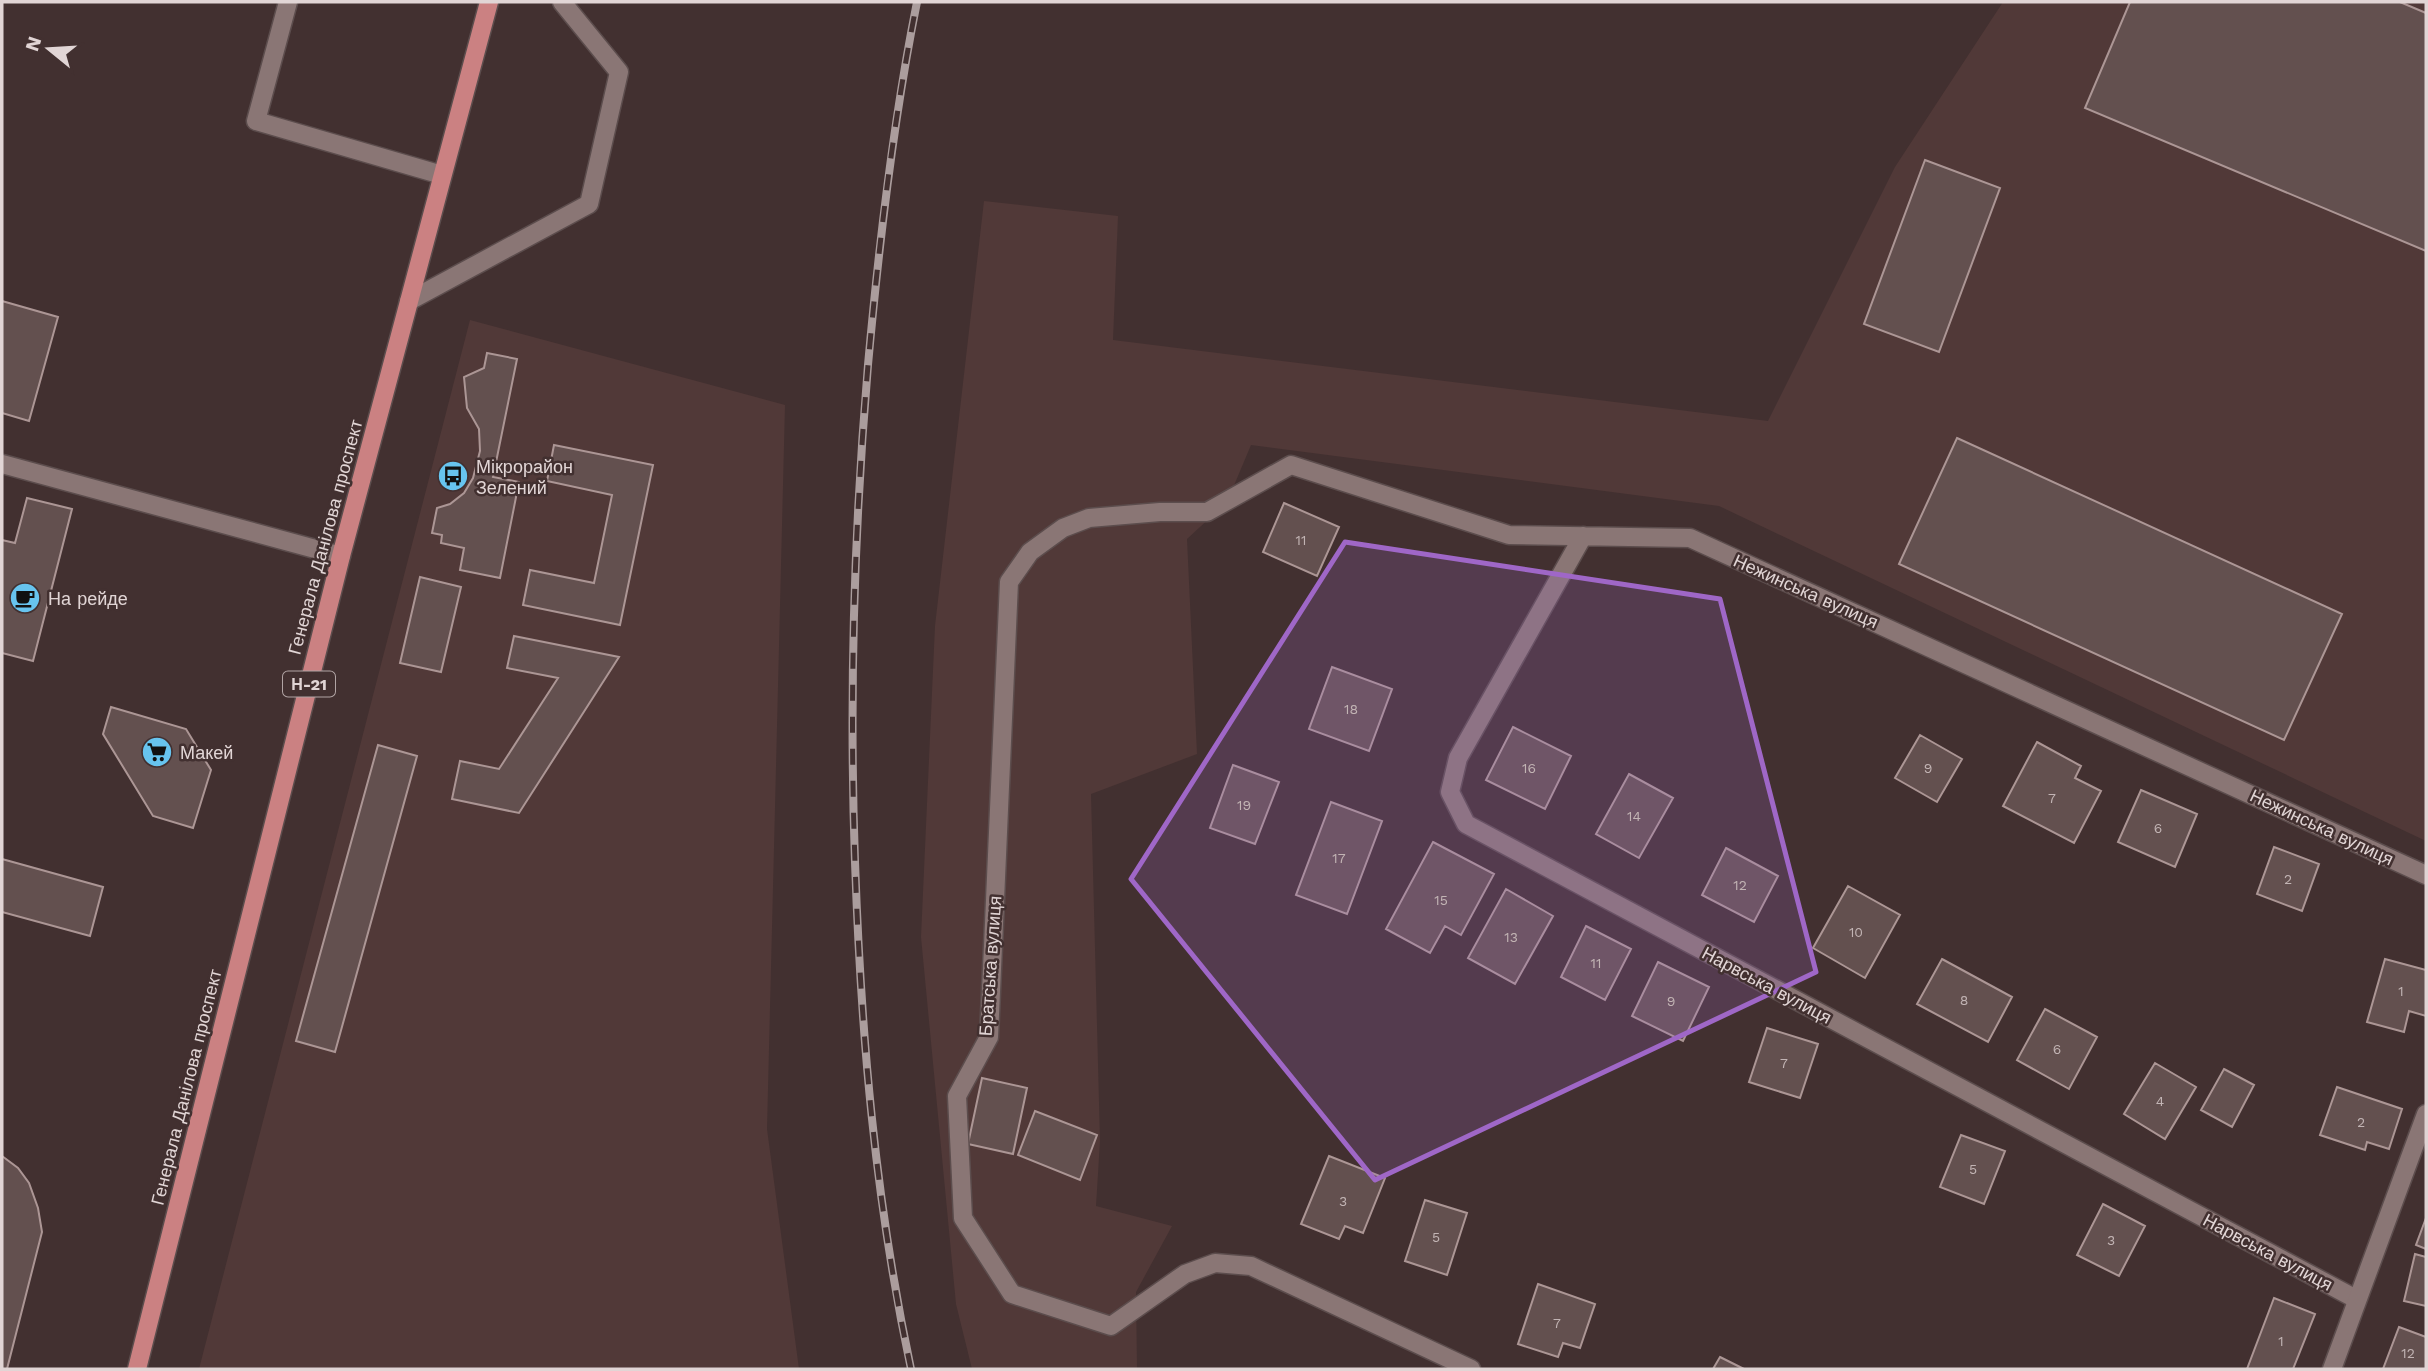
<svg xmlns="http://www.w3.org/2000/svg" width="2428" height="1371" font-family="'Work Sans',sans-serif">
<rect width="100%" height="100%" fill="#423030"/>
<path fill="#513938" d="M2003 2H2426V841L1719 506 1251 445 1227 502 1187 539 1197 754 1091 794 1100 1141 1096 1206 1172 1226 1136 1292 1137 1369H972L956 1304 921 937 935 626 984 201 1118 216 1113 340 1768 421 1895 167Z
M470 320 785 405 767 1129 799 1369H199Z"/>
<path fill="#63504f" stroke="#ac9695" stroke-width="2" d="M2130 2H2400L2426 13V251L2085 108Z
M1925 160 2000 188 1939 352 1864 324Z
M2 301 58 317 29 421 2 413Z
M487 353 517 359 493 477 519 482 500 578 460 570 464 548 441 543 442 535 432 533 437 508 450 504 464 493 473 478 480 451 479 429 467 408 464 377 484 368Z
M1957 438 2342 614 2284 740 1899 564Z
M554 445 653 465 620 625 523 605 530 570 594 583 612 495 547 481Z
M27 498 72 509 33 661 2 653V540L15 543Z
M1284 503 1339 527 1317 576 1263 552Z
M420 577 461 587 441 672 400 663Z
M514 636 619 657 519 813 452 799 460 761 499 769 558 678 507 668Z
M1332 667 1392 689 1369 751 1309 729Z
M111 707 186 729 211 770 193 828 153 816 103 734Z
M1513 727 1571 756 1545 809 1486 780Z
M1920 735 1962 759 1937 802 1895 778Z
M2037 742 2081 766 2075 778 2101 791 2074 843 2003 806Z
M378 745 417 756 335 1052 296 1041Z
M1233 765 1279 782 1255 844 1210 828Z
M1629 774 1673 798 1639 858 1596 834Z
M2141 790 2197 814 2175 867 2118 842Z
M1331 802 1382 821 1347 914 1296 895Z
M1433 842 1494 874 1461 935 1445 926 1430 953 1386 929Z
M2274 847 2319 864 2302 911 2257 894Z
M1726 848 1778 876 1754 922 1702 895Z
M2 859 103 887 90 936 2 912Z
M1848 886 1900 915 1865 978 1813 948Z
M1506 889 1553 916 1515 984 1468 958Z
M1586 926 1631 949 1605 1000 1561 977Z
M1942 959 2012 997 1988 1042 1917 1004Z
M2385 959 2426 970V1016L2409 1011 2404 1032 2367 1022Z
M1658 962 1709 987 1683 1041 1632 1016Z
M2045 1009 2097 1037 2069 1089 2017 1060Z
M1767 1028 1818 1044 1800 1098 1749 1082Z
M2155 1063 2196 1087 2165 1139 2124 1114Z
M2224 1069 2254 1085 2232 1127 2201 1110Z
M982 1078 1027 1088 1013 1154 968 1144Z
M2337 1087 2402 1109 2389 1149 2367 1142 2365 1150 2320 1135Z
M1035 1111 1097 1135 1080 1180 1018 1155Z
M1961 1135 2005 1151 1984 1204 1940 1187Z
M2 1156 18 1168 29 1183 38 1208 42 1232 7 1369H2Z
M1329 1156 1385 1178 1363 1233 1345 1226 1339 1239 1301 1224Z
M1425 1200 1467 1213 1447 1275 1405 1261Z
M2103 1204 2145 1226 2119 1276 2077 1255Z
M2426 1218V1249L2416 1245Z
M2415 1254 2426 1257V1306L2404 1301Z
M1538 1284 1595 1304 1580 1348 1563 1343 1558 1357 1518 1344Z
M2274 1298 2315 1314 2293 1369H2247Z
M2399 1327 2426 1337V1369H2383Z
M1720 1357 1744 1369H1713Z"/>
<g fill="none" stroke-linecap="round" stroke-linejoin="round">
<g stroke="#5c4d4d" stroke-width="21">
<path id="lane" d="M288 2 256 121 442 175
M409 301 589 204 619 72 562 2
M2 464 341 556
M1583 536 1458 758 1450 792 1466 824 2356 1299
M1471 1369 1251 1266 1215 1263 1185 1274 1111 1326 1012 1294 963 1218 957 1096 989 1037 1009 582 1030 552 1063 528 1089 518 1160 512H1207L1291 465 1509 535 1690 538 2426 875"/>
</g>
<g stroke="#5c4d4d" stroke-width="21">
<path id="street" d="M2332 1369 2426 1114"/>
</g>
<g stroke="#5c4d4d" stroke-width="21">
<path id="primary" d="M137 1369 341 556 489 2"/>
</g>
<use href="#lane" stroke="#8a7675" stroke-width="18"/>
<use href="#street" stroke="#8a7675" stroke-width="18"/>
<use href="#primary" stroke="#cb8182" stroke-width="18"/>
<g stroke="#ab9d9d" stroke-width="8">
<path id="rail" d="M911 1369C875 1200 861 1034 855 862 849 695 854 531 868 365 879 243 893 121 917 2"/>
</g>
<use href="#rail" stroke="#423030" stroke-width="5" stroke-dasharray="16" stroke-linecap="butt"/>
</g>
<path fill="#9f67c7" fill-opacity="0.2" stroke="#9f67c7" stroke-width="5" stroke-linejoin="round" d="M1345 542 1720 599 1816 972 1375 1180 1131 879Z"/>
<defs>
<g id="bus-disc" transform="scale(1.575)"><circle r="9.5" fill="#67c4ef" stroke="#423030"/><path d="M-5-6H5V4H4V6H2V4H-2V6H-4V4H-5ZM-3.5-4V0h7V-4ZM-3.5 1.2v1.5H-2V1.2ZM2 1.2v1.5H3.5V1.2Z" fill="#111"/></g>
<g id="cafe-disc" transform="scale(1.575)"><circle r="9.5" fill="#67c4ef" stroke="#423030"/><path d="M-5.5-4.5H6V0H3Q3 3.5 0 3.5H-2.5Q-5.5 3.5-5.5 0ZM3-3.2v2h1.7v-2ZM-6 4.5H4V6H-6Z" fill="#111"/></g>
<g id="supermarket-disc" transform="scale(1.575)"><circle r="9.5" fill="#67c4ef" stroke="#423030"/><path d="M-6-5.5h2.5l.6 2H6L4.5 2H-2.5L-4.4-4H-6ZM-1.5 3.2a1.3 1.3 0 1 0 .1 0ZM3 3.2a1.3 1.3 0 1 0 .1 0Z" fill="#111"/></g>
</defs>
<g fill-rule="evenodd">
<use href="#bus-disc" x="453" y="476"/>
<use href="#cafe-disc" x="25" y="598"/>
<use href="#supermarket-disc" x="157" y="752"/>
</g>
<g text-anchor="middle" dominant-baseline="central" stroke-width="5" stroke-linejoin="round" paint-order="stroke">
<g font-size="14" fill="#c2b4b4">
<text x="1301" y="540">11</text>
<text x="1351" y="709">18</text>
<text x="1529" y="768">16</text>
<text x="1928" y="768">9</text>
<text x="2052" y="798">7</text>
<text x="1244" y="805">19</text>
<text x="1634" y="816">14</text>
<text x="2158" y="828">6</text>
<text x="1339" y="858">17</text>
<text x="2288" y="879">2</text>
<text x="1740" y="885">12</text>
<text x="1441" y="900">15</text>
<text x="1856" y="932">10</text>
<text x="1511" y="937">13</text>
<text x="1596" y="963">11</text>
<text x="2401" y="991">1</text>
<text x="1964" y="1000">8</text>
<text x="1671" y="1001">9</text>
<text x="2057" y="1049">6</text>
<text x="1784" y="1063">7</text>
<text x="2160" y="1101">4</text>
<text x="2361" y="1122">2</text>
<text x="1973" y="1169">5</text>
<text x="1343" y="1201">3</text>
<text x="1436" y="1237">5</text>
<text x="2111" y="1240">3</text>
<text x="1557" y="1323">7</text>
<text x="2281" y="1341">1</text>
<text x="2408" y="1353">12</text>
</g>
<rect fill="#423030" stroke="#b1a4a4" stroke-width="2" x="283" y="671.5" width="52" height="25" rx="5"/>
<g font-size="16" font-weight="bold" fill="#e1d5d5">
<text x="309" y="684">Н-21</text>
</g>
<g font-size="18" fill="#e1d5d5" stroke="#423030" text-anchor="start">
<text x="476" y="466">Мікрорайон<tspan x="476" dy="21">Зелений</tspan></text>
<text x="48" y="598">На рейде</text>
<text x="180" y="752">Макей</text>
</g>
<g font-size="18" fill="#e1d5d5" stroke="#423030">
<text transform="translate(325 537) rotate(-75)">Генерала Данілова проспект</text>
<text transform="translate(1806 591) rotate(24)">Нежинська вулиця</text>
<text transform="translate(2322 827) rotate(25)">Нежинська вулиця</text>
<text transform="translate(990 966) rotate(-86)">Братська вулиця</text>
<text transform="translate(1767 985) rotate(28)">Нарвська вулиця</text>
<text transform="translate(186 1087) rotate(-76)">Генерала Данілова проспект</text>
<text transform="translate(2268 1252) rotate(28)">Нарвська вулиця</text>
</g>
</g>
<rect width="2428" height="1371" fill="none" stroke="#e1d5d5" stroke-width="7"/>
<g transform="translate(49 49) rotate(288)" stroke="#423030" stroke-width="5" paint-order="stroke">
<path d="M0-5L12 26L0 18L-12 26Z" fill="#e1d5d5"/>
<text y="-10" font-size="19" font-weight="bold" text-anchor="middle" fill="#e1d5d5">N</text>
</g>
</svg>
